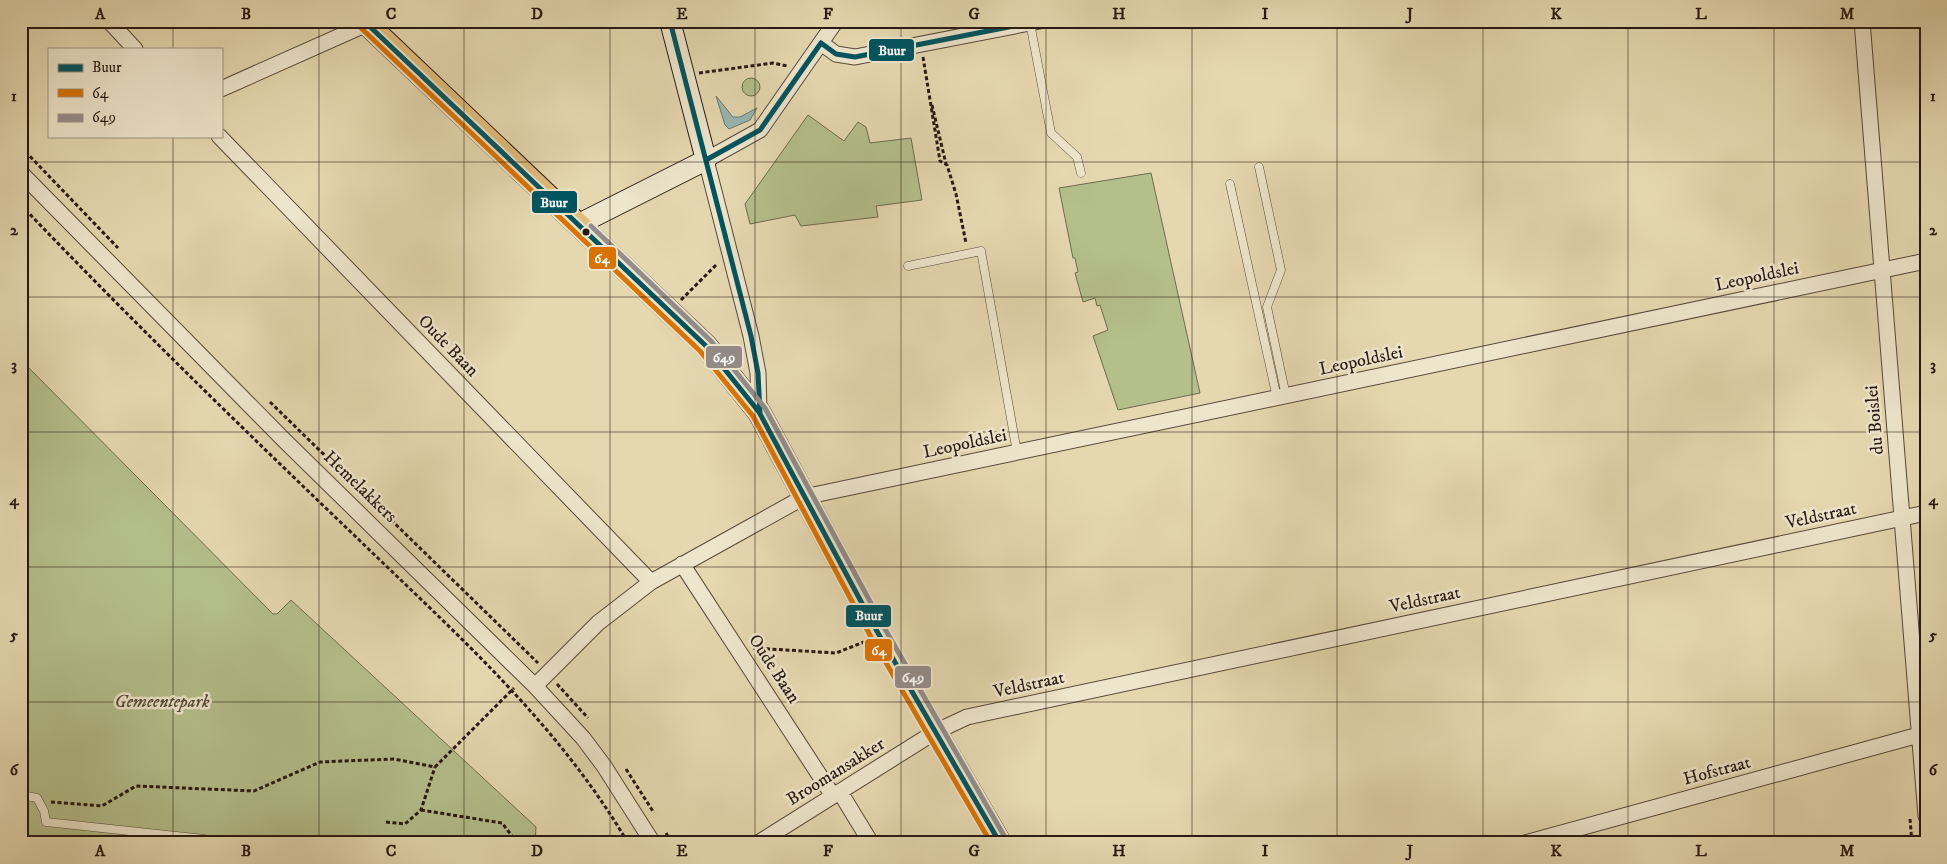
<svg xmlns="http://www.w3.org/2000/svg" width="1947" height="864" font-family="'IM FELL DW Pica',serif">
<rect width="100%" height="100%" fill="#e5d8b0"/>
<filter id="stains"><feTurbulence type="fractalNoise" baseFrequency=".004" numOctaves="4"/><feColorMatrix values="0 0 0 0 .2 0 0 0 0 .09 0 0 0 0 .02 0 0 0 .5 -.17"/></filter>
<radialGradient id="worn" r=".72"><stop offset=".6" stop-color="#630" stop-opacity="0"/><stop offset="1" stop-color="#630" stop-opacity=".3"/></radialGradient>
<path fill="#b4bf8c" stroke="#6e6c50" d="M742 87a9 9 0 1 1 18 0a9 9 0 1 1-18 0Z
M808 115 844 141 858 122 866 127 870 143 911 138 922 200 876 206 878 217 801 226 795 215 750 224 745 204Z
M1151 173 1200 393 1118 410 1093 336 1108 330 1100 305 1097 306 1095 298 1083 302 1075 273 1078 272 1075 258H1073L1059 188Z
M26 365 273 614H277L291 600 536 827 535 843H21V370Z"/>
<path fill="#98b8b3" stroke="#6b7873" d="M716 96 733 117H740L757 108 750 120 729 129 725 125Z"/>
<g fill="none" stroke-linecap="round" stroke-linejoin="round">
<g stroke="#57493a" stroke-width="9">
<path id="lane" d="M1030 23 1051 133 1077 157 1081 173
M1259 167 1281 270 1267 307 1286 396
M1230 184 1277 398
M908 266 981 251 1017 452
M21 795 37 798 44 811 46 822 204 839 210 843"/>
</g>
<g stroke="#57493a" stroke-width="17">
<path id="street" d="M109 21 135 49
M1862 21 1926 816
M821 43 836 54 855 57 1040 21
M221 89 367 24
M219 136 651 582
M21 173 284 440 535 686 583 738 604 766 653 843
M759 412 758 373 751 336 706 160 760 130 836 21
M682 564 833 796
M535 686 598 623 651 582 804 497 1926 261
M840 792 871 843
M758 843 935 732 967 717 1926 513
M1525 843 1926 733"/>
</g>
<g stroke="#281913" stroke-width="22">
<path id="secondary" d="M579 224 706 160 670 21"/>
</g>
<g stroke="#281913" stroke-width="24">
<path id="primary" d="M364 21 706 346 759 412 878 633 1000 843"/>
</g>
<path stroke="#281913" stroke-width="3" stroke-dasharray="4 2.5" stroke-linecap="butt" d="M923 57 940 161 947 165 956 194 966 243
M699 73 773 63 787 66
M932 105 946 164
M21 147 118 248
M21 205C129 318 242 428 355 536 454 632 557 722 628 843
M681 300 717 264
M270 402 538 663
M753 648 836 653 864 642
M557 684 588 718
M626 769 654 813
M51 802 102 806 136 786 254 791 320 762 394 759 435 767 514 688
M421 810 502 823 512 836 511 843
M1910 819 1912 843
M386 822 405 824 421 810 435 767
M666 833 672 843"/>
<use href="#lane" stroke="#eee6cc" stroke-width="8"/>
<use href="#street" stroke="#eee6cc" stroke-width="15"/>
<use href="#secondary" stroke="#eee6cc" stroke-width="20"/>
<use href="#primary" stroke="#e2bc78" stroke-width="22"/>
<g stroke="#eee6cc" stroke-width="9">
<path id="bus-1" d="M364 21 706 346 759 412 878 633 1000 843
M670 21 751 336 758 373 760 413
M821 43 836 54 855 57 1039 21
M706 160 760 130 821 43"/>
</g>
<g stroke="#eee6cc" stroke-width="9">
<path id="bus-2" d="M359 26 700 351 753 416 871 637 991 843"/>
</g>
<g stroke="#eee6cc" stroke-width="9">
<path id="bus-3" d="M591 226 711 341 765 408 885 629 1006 839"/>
</g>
<use href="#bus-1" stroke="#005460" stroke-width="5"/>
<use href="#bus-2" stroke="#db7302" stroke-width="5"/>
<use href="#bus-3" stroke="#948c89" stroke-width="5"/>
</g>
<path fill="none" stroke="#281913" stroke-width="1" stroke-opacity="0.55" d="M173 21V49M319 21V843M464 21V843M610 21V843M755 21V843M901 21V843M1046 21V843M1192 21V843M1337 21V843M1483 21V843M1628 21V843M1774 21V843M173 136V843M21 162H1926M21 297H1926M21 432H1926M21 567H1926M21 702H1926"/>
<circle fill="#281913" stroke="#eee6cc" stroke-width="2" cx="586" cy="232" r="4.5"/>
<g text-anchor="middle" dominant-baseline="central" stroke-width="5" stroke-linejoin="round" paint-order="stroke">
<g font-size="18" fill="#281913" stroke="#eee6cc">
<text transform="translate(1757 277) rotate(-12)">Leopoldslei</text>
<text transform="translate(448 346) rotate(46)">Oude Baan</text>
<text transform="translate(1361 361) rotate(-12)">Leopoldslei</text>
<text transform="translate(1875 420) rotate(-95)">du Boislei</text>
<text transform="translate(965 444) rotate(-12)">Leopoldslei</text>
<text transform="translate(360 487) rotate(44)">Hemelakkers</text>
<text transform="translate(1821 516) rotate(-12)">Veldstraat</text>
<text transform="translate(1425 600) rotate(-12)">Veldstraat</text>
<text transform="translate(774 669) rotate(57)">Oude Baan</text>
<text transform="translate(1029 685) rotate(-12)">Veldstraat</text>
<text transform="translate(1717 771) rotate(-15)">Hofstraat</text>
<text transform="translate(836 772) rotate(-32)">Broomansakker</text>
</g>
<g font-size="18" font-style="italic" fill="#524b37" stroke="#eee6cc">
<text x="162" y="702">Gemeentepark</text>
</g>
</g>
<g stroke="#eee6cc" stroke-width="2">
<rect x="868" y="38" width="47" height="24" rx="5" fill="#005460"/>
<rect x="531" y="190" width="47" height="24" rx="5" fill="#005460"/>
<rect x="588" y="246" width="29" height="24" rx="5" fill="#db7302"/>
<rect x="705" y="345" width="38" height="24" rx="5" fill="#948c89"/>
<rect x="845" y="604" width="47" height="24" rx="5" fill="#005460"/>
<rect x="864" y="638" width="29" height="24" rx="5" fill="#db7302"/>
<rect x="894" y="665" width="38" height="24" rx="5" fill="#948c89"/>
</g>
<g font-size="14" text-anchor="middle" font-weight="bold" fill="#fff">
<text x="892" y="55">Buur</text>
<text x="554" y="207">Buur</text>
<text x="602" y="263">64</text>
<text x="724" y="362">649</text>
<text x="869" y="620">Buur</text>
<text x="879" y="655">64</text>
<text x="913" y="682">649</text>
</g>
<rect width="1947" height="864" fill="none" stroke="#e5d8b0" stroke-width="55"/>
<rect x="48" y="48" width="175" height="90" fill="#eee6cc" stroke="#9f9482"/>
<rect x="58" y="64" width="25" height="8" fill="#005460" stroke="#9f9482"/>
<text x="92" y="72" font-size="15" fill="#281913">Buur</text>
<rect x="58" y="89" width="25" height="8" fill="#db7302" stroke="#9f9482"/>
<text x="92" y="98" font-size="15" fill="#281913">64</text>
<rect x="58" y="114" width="25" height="8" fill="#948c89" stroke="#9f9482"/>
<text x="92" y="122" font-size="15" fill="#281913">649</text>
<rect x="28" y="28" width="1892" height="808" fill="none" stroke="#281913" stroke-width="2"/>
<g font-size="16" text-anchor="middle" font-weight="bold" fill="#281913">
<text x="100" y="19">A</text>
<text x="246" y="19">B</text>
<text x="391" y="19">C</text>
<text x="537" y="19">D</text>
<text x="682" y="19">E</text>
<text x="828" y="19">F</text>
<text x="974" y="19">G</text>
<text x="1119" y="19">H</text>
<text x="1265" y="19">I</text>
<text x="1410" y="19">J</text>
<text x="1556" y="19">K</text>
<text x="1701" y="19">L</text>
<text x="1847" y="19">M</text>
<text x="14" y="101">1</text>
<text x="1933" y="101">1</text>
<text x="14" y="235">2</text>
<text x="1933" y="235">2</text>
<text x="14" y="370">3</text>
<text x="1933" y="370">3</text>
<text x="14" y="505">4</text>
<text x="1933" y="505">4</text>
<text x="14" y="640">5</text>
<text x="1933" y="640">5</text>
<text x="14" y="775">6</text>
<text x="1933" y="775">6</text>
<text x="100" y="856">A</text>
<text x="246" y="856">B</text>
<text x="391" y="856">C</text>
<text x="537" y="856">D</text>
<text x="682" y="856">E</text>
<text x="828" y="856">F</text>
<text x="974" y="856">G</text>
<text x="1119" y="856">H</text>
<text x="1265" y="856">I</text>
<text x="1410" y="856">J</text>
<text x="1556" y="856">K</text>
<text x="1701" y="856">L</text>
<text x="1847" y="856">M</text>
</g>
<rect width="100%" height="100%" filter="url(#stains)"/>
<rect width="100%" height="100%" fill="url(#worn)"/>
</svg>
